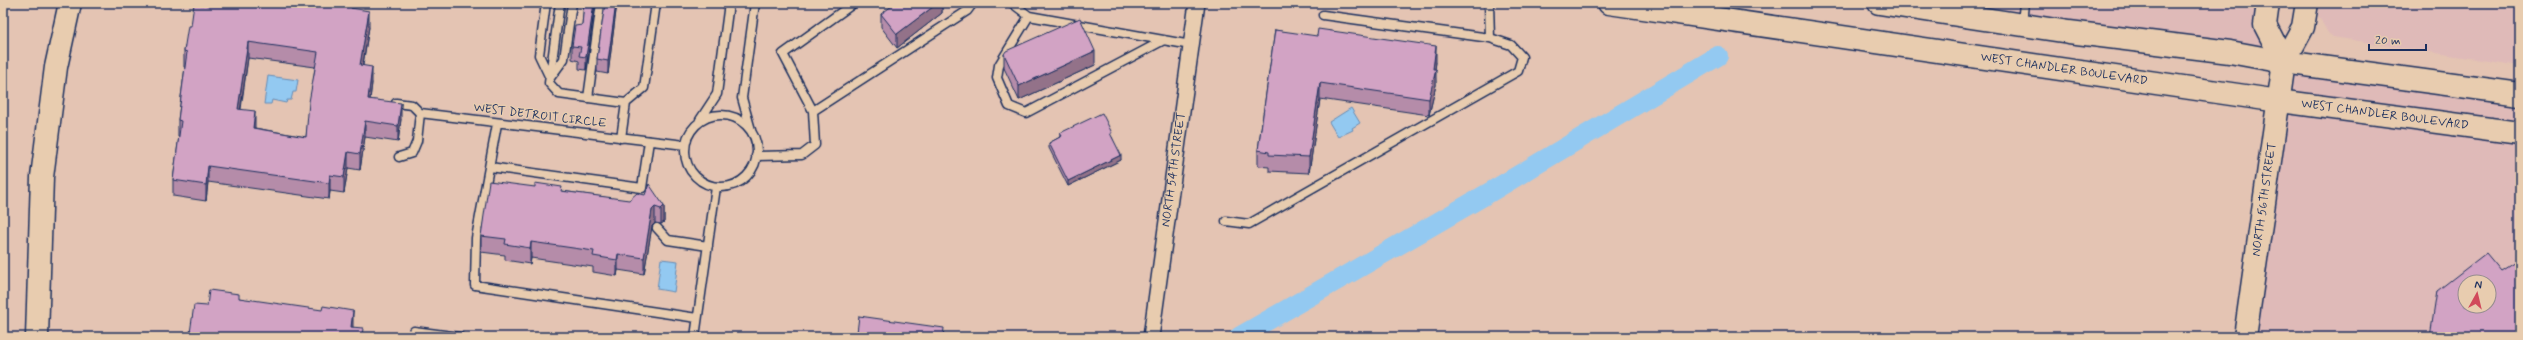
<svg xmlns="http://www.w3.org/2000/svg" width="2523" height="340" font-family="Mynerve,sans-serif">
<rect width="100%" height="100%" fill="#e4c4b3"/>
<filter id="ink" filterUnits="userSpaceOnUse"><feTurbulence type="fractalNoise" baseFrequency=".025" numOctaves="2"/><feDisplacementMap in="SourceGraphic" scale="8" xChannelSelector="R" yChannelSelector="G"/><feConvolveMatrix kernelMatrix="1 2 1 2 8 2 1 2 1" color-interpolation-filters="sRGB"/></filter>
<g filter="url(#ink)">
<path fill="#dfbab8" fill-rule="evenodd" d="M1879 3H2268L2284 62 2520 94V337H2245L2284 62ZM2465 282H2489V306H2465Z
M2321 3H2520V66L2333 37 2328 33 2318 15Z"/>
<path fill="#93c9f1" stroke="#638bb6" d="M268 76 298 80 296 92H293L291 100H287L286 103 272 100 271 104H264Z
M1351 108 1360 123 1352 128 1353 130 1338 137 1329 122Z
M661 259 678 261 674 292 657 289Z"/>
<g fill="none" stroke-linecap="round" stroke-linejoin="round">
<path stroke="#93c9f1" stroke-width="20" d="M1239 337 1492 191 1718 56"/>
<g stroke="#1b2f5e" stroke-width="11">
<path id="service" d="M546 3 539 55 550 78 564 59 572 3
M560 3 549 83 559 94 626 103
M1012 3 1029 16 1191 45
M1323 15 1490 38
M1029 16 999 65 997 78 1009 106 1026 113 1164 40
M2022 24 2024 3
M588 98 601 3
M396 103 412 105 420 113 685 145
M813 111 783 54 854 3
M685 151a36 36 0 1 1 72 0a36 36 0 1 1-72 0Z
M700 120 717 94 729 3
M497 124 476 238 475 285 697 318
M751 130 742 98 755 3
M621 138 626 103 644 88 656 3
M756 156 802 155 815 145 813 111 967 11 973 3
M399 157 412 153 417 141 420 113
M490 167 642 188 649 141
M1226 221 1249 224 1518 71 1522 57 1511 45 1490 38 1489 3
M657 228 668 240 708 246
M414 331 460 337
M695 337 716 187"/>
</g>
<g stroke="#1b2f5e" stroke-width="18">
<g id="minor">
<path id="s1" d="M1151 337 1197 3"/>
</g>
</g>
<g stroke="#1b2f5e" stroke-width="25">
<g id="secondary">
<path id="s2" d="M1609 3 2279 101 2520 133"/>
<path d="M1879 3 2069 32 2230 52 2284 62 2520 94"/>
<path d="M2268 3 2265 25 2284 62"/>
<path id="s3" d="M2245 337 2284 62 2303 27 2307 3"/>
</g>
</g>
<g stroke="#1b2f5e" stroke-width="25">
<path id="motorway" d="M37 337 42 177 56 67 70 3"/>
</g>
<use href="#service" stroke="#e8ccaf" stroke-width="8"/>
<use href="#minor" stroke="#e8ccaf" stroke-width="15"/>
<use href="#secondary" stroke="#e8ccaf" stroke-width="22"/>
<use href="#motorway" stroke="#e8ccaf" stroke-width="22"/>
</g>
<path fill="#b58ca9" stroke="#1b2f5e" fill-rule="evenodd" d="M352 3V9L369 27 363 65 372 83 370 99 401 119 398 142 365 137 360 170 348 168 344 193 330 191 329 199 208 182 206 201 173 196V180L179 136H178V120L185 67H184V51L191 26ZM248 58 315 67 306 137 255 128 241 109Z
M584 3H595L586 70 579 69V61L572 59V46L582 25Z
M605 3H617L608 74 597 72V59Z
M942 3V13L897 48 881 27V14Z
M1275 30 1436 62 1435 69 1436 85 1429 115 1320 99 1309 173 1269 171V167L1258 166V150Z
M1004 54 1095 65 1019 100 1004 68Z
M1060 133 1112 137 1121 160 1068 186 1049 148V143L1060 137Z
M562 191 664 206V222L661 224 655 223 652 226 644 274 618 270 617 276 593 272V267L531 258 530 264 505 260V255L481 252V236Z
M239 298 353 327 363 337H190V333L207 306Z
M857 333H944V337H857Z"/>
<path fill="#937289" stroke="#1b2f5e" d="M594 3H595L586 70V57Z
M616 3H617L608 74V61Z
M938 3H942V13L897 48V34Z
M369 11V27L360 81V65Z
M248 42V58L238 125V109Z
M1436 46V62L1434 78 1436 69V85L1429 115V99Z
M1095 51V65L1019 100V86Z
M372 67V83L368 115V99Z
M1320 83V99L1309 173V157Z
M401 103V119L398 142V126Z
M255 111V127L253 144V128Z
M365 121V137L360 170V154Z
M348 152V168L344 193V177Z
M1121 155V160L1068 186V181Z
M208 166V182L206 201V185Z
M330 175V191L329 199V183Z
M664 206V222L661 224V209Z
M655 207V223L652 226 644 274V258L652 210Z
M531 242V258L530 264V248Z
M618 254V270L617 276V260Z
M353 311V329L351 327Z"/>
<path fill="#d2a3c4" stroke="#1b2f5e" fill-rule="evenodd" d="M210 3H352L351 8 369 11 360 65 372 67 368 99 401 103 398 126 365 121 360 154 348 152 344 177 330 175 329 183 208 166 206 185 173 180 181 121 178 120 187 52 184 51 188 26H191L194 4 209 6ZM248 42 318 52 309 102 306 137 253 128 255 111 238 109Z
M584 3H594L586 57 579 56 581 47 572 46 575 26 582 25Z
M605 3H616L608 61 597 59Z
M896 3H938L897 34 881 14Z
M1080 18 1095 51 1019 86 1004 54 1006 51Z
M1318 29 1436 46 1433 69H1436L1429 99 1320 83 1309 157 1269 155V152L1258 150 1275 30 1317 36Z
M1102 113 1112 133H1110L1121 155 1068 181 1049 143 1062 136 1060 133Z
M489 181 535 187V183L562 187 561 191 629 200 637 193 645 195 649 184 664 206 661 209 655 207 652 210 644 258 618 254 617 260 593 256 594 251 531 242 530 248 505 244 506 239 481 236Z
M2486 253 2501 271 2520 259V337H2430L2437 291ZM2465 282H2489V306H2465Z
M209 290 239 294V298L322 310 323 306 353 311 351 327 363 328 362 337H204V335L190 333 194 305 207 306Z
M859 316 944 328 943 337H888L857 333Z"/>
</g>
<g text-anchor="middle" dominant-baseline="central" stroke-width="3" stroke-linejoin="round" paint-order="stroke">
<g font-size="12" fill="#1b2f5e" stroke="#e8ccaf">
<text stroke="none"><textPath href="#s2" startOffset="460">WEST CHANDLER BOULEVARD</textPath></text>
<text stroke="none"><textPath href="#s2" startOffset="784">WEST CHANDLER BOULEVARD</textPath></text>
<text transform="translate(540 116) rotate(7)">WEST DETROIT CIRCLE</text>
<text stroke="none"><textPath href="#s1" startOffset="169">NORTH 54TH STREET</textPath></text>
<text stroke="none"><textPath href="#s3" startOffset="139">NORTH 56TH STREET</textPath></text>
</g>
</g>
<rect width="2523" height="340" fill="none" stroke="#e8ccaf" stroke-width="16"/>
<rect x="8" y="8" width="2507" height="324" fill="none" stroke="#1b2f5e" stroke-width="1.5" filter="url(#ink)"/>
<g transform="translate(2477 294) rotate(8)"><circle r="19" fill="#e8ccaf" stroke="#968d8f"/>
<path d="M0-3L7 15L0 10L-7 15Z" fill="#d1495b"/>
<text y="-6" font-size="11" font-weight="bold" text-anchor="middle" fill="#1b2f5e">N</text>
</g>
<path d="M2369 44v6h57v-6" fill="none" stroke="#1b2f5e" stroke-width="2"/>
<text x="2375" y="44" font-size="12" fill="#1b2f5e" stroke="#e8ccaf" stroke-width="3" paint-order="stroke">20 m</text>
</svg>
